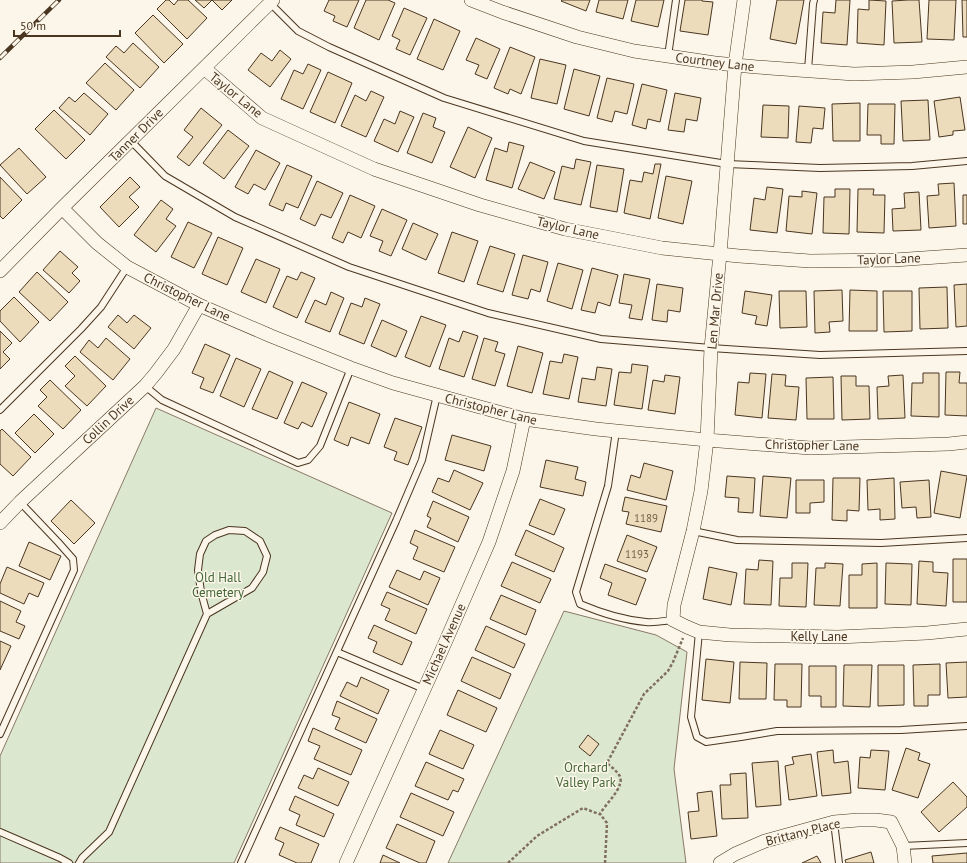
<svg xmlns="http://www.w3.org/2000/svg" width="967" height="863" font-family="'PT Sans',sans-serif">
<rect width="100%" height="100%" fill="#fbf6e9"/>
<path fill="#dce7d0" stroke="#887966" d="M156 408 392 513 234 863H0V756Z
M564 611 656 635 687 652 674 769 686 863H448Z"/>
<path fill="#ecdcbc" stroke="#4a3520" d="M166 0H169L174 5 178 0H188L207 18 187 39 157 9Z
M195 0H212L204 8Z
M212 0H232L222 10Z
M329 0H359L347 27 333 21 335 16 324 11Z
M366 0H388L395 3 379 40 354 28Z
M562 0H590L586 11 561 1Z
M599 0H628L623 19 596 12Z
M636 0H664L658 27 631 21Z
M685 0H702V1L713 2 708 35 680 31Z
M777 0H804L796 44 770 39Z
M836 0H850L847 45 821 43 823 12 835 13Z
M869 0 886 1 884 45 857 43 858 9 869 10Z
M908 0H919L922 42 894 43 892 1Z
M929 0H956L954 40 927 39Z
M962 0H967V37H963Z
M404 8 427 18 410 55 396 49 400 40 392 36Z
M153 15 183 44 164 63 135 33Z
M434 19 460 31 443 70 417 59Z
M476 38 500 49 487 79 475 74 479 65 466 60Z
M133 43 159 67 140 88 106 57 116 46 124 53Z
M510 47 535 57 521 94 510 89 508 94 494 88Z
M280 50 291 59 270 87 248 70 261 53 272 61Z
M540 59 566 65 557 104 531 98Z
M105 63 134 90 116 110 86 83Z
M308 64 321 70 303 109 281 99 294 70 303 74Z
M574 69 600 76 589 116 564 109Z
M328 72 352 83 335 123 310 112Z
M607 78 634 84 627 114 615 111 612 122 597 118Z
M642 84 667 90 660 122 648 119 646 129 632 125Z
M371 91 384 97 366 137 341 126 355 95 366 101Z
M84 93 108 114 90 135 59 108 69 97 75 102Z
M675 93 701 98 697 121 686 119 684 132 668 130Z
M960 97 965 130 953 131V135L939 137 934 101Z
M928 100 930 140 903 141 901 101Z
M860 103V141H833L832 104Z
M868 104H895L894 144H881V135H867Z
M763 105 789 106 788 138 761 137Z
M799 106 825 108 823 129 813 128 811 143 796 142Z
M201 108 222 125 189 166 177 157 193 137 184 130Z
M54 110 85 140 66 159 35 129Z
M400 111 414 117 398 152 374 141 384 119 395 124Z
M423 113 436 118 433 127 445 132 432 163 407 153Z
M468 127 492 138 475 178 450 167Z
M228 130 249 146 224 179 203 163Z
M509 142 524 146 512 188 486 180 495 148 507 152Z
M19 148 46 177 27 194 0 165Z
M256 150 280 163 265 190 254 184 248 194 235 187Z
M576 159 591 162 581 205 554 199 562 166 574 169Z
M530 162 555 172 544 199 518 189Z
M655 164H661L650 219 624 213 630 180 642 182 644 172 653 174Z
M287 165 312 176 298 208 286 203 283 211 269 205Z
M597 165 624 169 617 212 590 207Z
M666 176 692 181 683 224 658 218Z
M0 177 22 200 3 219 0 216Z
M130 177 140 187 129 197 139 207 119 227 100 207Z
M317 181 343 193 331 218 321 214 315 226 300 219Z
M954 183 956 226 929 228 927 196 939 195 938 184Z
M767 187 783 189 777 233 750 230 754 198 765 200Z
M835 189H850L849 234 823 233 824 197H835Z
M858 189H874L873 195H885L884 233 857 232Z
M802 191 817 193 812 234 786 231 789 196 802 197Z
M919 192 921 230 893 231 892 209 905 208 904 193Z
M350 195 375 206 361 238 348 232 343 243 332 238Z
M963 195H967V224H963Z
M161 200 173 209 166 219 176 226 156 252 134 235Z
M382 209 407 220 391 256 379 251 383 241 370 236Z
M188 222 212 233 194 268 171 257Z
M413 223 438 234 426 260 402 249Z
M452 232 478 241 464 282 438 273Z
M218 237 243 248 227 285 202 274Z
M490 246 515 254 503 292 477 284Z
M60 251 78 267 72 273 80 281 69 293 43 270Z
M523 255 548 262 540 292 531 289 528 299 512 295Z
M256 259 280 269 266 303 241 292Z
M558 263 583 270 572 309 547 301Z
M592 268 618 275 610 306 598 302 595 313 581 310Z
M37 272 68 302 50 321 19 292Z
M301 272 315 278 297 318 273 307 287 276 297 280Z
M624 274 650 279 642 320 629 318 632 305 619 303Z
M657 284 683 288 680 312 668 310 667 322 652 320Z
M967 284V326L956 327 954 285Z
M947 287 948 328 920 329 919 288Z
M842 290 843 321 829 322 830 332 815 333 814 291Z
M850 290 877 291V331H849Z
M745 291 772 295 767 326 755 324 757 316 742 313Z
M779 291H806L807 327 780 328Z
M883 291H912V331L884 332Z
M331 292 344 298 330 332 305 322 315 300 326 305Z
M14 297 39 322 20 342 0 321V311Z
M365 298 380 304 364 344 339 334 351 303 362 307Z
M118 315 127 323 134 315 151 328 134 349 108 327Z
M421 316 446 325 430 367 405 357Z
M382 320 407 331 396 357 371 346Z
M0 331 12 343 3 352 10 359 0 369Z
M463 331 478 336 464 377 439 369 449 338 459 342Z
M106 338 130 359 113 380 80 352 89 340 98 348Z
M484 338 498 342 495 351 505 354 495 386 472 379Z
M205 344 230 355 213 393 200 388 204 378 192 373Z
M518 346 543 353 532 393 507 386Z
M564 354 578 357 569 399 543 394 550 361 562 363Z
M75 356 106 386 87 406 65 386 75 376 65 366Z
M236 358 261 369 244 407 220 396Z
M632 364 648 366 642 409 614 405 619 372 631 373Z
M597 367 612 369 606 406 578 402 582 378 595 380Z
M269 371 293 382 277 419 252 409Z
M946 372H960L959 383H967V416L945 415Z
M750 373 766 374 762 418 735 415 738 382 749 383Z
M923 373H939V417L911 416 912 383H923Z
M772 374 786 375 785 386 799 387 796 420 768 418Z
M665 375 680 377 675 414 648 410 653 380 664 382Z
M903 375 905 418 878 419 877 387 889 386 888 376Z
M841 376H856V386H869L870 419 842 420Z
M833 377 834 419H807L806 378Z
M50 380 81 410 63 429 38 406 47 397 40 390Z
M302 382 327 393 312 427 302 422 298 429 284 423Z
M349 402 380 414 369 444 351 437 348 446 334 440Z
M34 414 54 434 35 453 15 433Z
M395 418 422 427 408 465 394 460 397 452 384 447Z
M2 429 31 457 13 476 0 464V431Z
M452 435 491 446 484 471 445 460Z
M546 460 578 467 575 479 586 482 583 496 540 487Z
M644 463 673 471 666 500 627 490 631 475 640 478Z
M454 470 483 483 470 510 432 492 438 478 449 482Z
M941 471 967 476 960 518 934 513Z
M727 476 755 478 753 513 738 512 739 498 725 497Z
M763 476 791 478 787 518 760 516Z
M833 478H860L859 511 847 510V521L832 520Z
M894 478 895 519 880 520V509L868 510 867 480Z
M796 480H824V502L810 503V513H796Z
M929 480 931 517 917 518 916 507 902 508 900 482Z
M625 497 667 506 661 532 626 524 629 512 622 511Z
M540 499 565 509 554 535 529 525Z
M71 500 95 523 74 544 51 521Z
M433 501 469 517 458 542 427 527 431 518 427 516Z
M415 530 455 547 444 572 413 559 418 547 410 543Z
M526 530 564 548 554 572 515 555Z
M627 535 657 547 647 572 617 561Z
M29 542 61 556 50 580 19 566Z
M953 559H967V602H953Z
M759 560 773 561 771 605 744 604 746 569 758 570Z
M919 561 933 562V572L948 573 946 606 917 604Z
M512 562 551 579 540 603 501 586Z
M792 563H808L806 607 779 606 780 578H792Z
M825 563 843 564 840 606 814 605 816 568H825Z
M877 563V608H849V575H862V564Z
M886 563 912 564 911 605 885 604Z
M605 564 646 579 636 605 608 595 612 583 600 578Z
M7 567 44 583 38 597 29 593 24 604 0 593V584Z
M709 567 737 573 731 605 703 599Z
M397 570 420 580 424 571 440 578 428 605 389 587Z
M387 592 427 609 416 634 385 620 390 609 381 605Z
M501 595 536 610 526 635 490 619Z
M0 601 21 611 16 622 25 626 19 639 0 631Z
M374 625 412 642 402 665 373 652 377 642 368 638Z
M486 626 525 644 514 668 475 650Z
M0 641 11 646 0 670Z
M472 657 511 674 500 699 461 681Z
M706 659 734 662 730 703 702 700Z
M740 662 767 663 766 699H739Z
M967 662V697L948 698 946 663Z
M775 664H802L801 707H787V700H774Z
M940 664V695H928V706H914L913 665Z
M844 665H872L870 707 843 706Z
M878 665H904V705L878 706Z
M809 666H836V707H821V696H809Z
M361 677 389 690 378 714 340 696 347 682 357 687Z
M458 690 497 708 486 732 447 715Z
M337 701 377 719 366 743 335 729 340 718 332 715Z
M313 728 362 750 351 775 314 759 320 746 308 741Z
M440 730 474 745 463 769 429 754Z
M588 735 599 744 590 756 579 747Z
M906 748 920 753 918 760 930 764 918 798 892 790Z
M833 750 834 763 848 761 851 793 822 796 817 752Z
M871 750 889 751 885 790 858 788 860 757 870 758Z
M811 754 817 796 789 800 785 766 794 764 792 757Z
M778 761 781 805 756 807 752 763Z
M426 762 464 779 458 792 453 790 448 800 415 786Z
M318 768 349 782 338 806 298 788 304 775 313 779Z
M746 773 748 818 722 819 720 785H731L730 774Z
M953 782 967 797V807L939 832 921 812Z
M712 791 717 836 691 839 688 812 699 811 697 793Z
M411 793 454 812 443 836 400 817Z
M295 796 334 814 324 837 296 825 300 815 289 810Z
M397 824 435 841 426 863H420L386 848Z
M280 827 319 844 311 863H297L279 855 284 843 275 839Z
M871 852 874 863H846L845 860Z
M967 853V863H933L932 856Z
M383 855 400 863H380Z
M817 856 821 863H802Z"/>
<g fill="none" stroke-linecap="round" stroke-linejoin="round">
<g stroke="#4a3520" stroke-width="8">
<path id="service" d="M270 3 298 31 329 47 444 98 584 141 727 164 820 168 912 166 967 161
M668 56 676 0
M808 70 813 4 814 0
M130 140 165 176 235 217 349 267 488 313 601 339 711 348 820 355 967 351
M145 386 162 400 298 463 308 460 320 446 351 368
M0 410 81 329 101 307 127 267
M616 431 608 486 576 592 580 604C601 613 623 620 646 622 654 623 664 621 673 620
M693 531 737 540 881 543 967 538
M699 632 691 717 697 737 706 742 741 737 777 731 901 730 967 726
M337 652 424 689
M0 734 74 570 73 559 58 542 20 502
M834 822 839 863
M0 832 60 858 69 863
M903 846 967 843
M79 863 82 858 109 832 207 614 252 588 263 572 267 556 260 541 245 531 229 530 215 535 206 541 200 554 198 570 201 592 207 614
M241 863 396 521 422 460 437 395"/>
</g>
<g stroke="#4a3520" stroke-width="14">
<path id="minor" d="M471 0 502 12 577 37 634 51 715 63 757 67 854 74 913 72 967 67
M744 0 735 65 720 254 711 348 707 440 701 491 693 531 674 605 673 620 687 627 699 632 730 635 838 637 927 633 967 629
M204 68 262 118 374 169 480 205 565 229 662 248 739 256 810 261 894 260 967 255
M62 208 97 243 127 267 199 305 271 336 351 368 393 383 524 419 596 429 616 431 707 440 810 448 949 444 967 442
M0 271 62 208 273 0
M0 523 20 502 145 386 156 373 174 349 199 305
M346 863 445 643 489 542 513 471 524 419
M720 863 735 854 765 841 834 822 858 820H876L891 822 903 846 905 863"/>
</g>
<path stroke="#7f6f5c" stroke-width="2.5" stroke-dasharray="3 2" stroke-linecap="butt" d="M508 863 537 836 583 808 599 814
M605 863 607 823 600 814C605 805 617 794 620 784 621 782 621 777 619 775 616 770 611 767 607 763L644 694 668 671 673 662 683 638"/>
<use href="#service" stroke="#fbf6e9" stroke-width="6"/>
<use href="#minor" stroke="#fbf6e9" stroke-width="13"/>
<g stroke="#4a3520" stroke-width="4.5">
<path id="rail" d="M0 58 59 0"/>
</g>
<use href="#rail" stroke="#fbf6e9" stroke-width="3" stroke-dasharray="9" stroke-linecap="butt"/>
</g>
<g text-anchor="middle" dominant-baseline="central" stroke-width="3" stroke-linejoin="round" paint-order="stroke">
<g font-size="11" fill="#725f47">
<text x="646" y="518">1189</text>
<text x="637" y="554">1193</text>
</g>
<g font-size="13" fill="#4a3520" stroke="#fbf6e9">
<text transform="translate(715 62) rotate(7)">Courtney Lane</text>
<text transform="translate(236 95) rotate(39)">Taylor Lane</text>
<text transform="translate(136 135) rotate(-45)">Tanner Drive</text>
<text transform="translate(568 228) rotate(13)">Taylor Lane</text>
<text transform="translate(889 259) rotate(-2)">Taylor Lane</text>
<text transform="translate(187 297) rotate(26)">Christopher Lane</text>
<text transform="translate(715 311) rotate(-85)">Len Mar Drive</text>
<text transform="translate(491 409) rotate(14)">Christopher Lane</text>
<text transform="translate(108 420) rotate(-43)">Collin Drive</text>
<text transform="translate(812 445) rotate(1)">Christopher Lane</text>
<text x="819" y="636">Kelly Lane</text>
<text transform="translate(444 644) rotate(-66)">Michael Avenue</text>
<text transform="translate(803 832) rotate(-14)">Brittany Place</text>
</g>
<g font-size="13" fill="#436837" stroke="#fbf6e9">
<text x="218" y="577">Old Hall<tspan x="218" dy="15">Cemetery</tspan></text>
<text x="586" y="767">Orchard<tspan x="586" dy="15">Valley Park</tspan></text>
</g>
</g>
<path d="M14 30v6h106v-6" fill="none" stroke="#4a3520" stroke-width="2"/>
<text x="20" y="30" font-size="12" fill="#4a3520" stroke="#fbf6e9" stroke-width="3" paint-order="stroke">50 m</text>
</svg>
